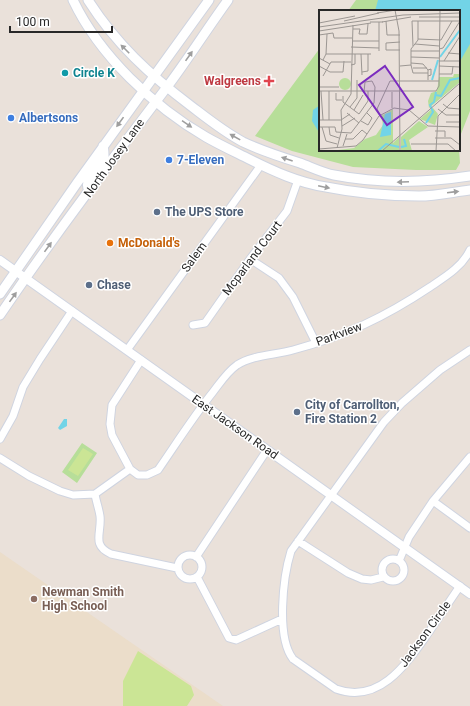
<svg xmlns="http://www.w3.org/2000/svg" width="470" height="706" font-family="Roboto,sans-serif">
<rect width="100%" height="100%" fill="#eae1da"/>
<path fill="#ebddca" d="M0 552 136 646 223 706H0Z"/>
<path fill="#b7de99" d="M356 0H470V111L459 139V11H348Z
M320 48V150H459L460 163 456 170H416L353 167 292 151 255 136Z
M82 443 97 453 77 483 62 472Z"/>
<path fill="#cbe595" d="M83 448 93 454 78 476 68 470Z
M138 651 191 686 194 695 187 706H123V681Z"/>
<path fill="#72d4e7" d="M378 0H470V44L459 63V11H375Z
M320 105V134L312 121 313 110Z
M64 419H67V426L60 430 58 428Z"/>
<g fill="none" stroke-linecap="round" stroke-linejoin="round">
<g stroke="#cfd4e0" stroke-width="9">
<path id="minor" d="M250 259 279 278 293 297 316 343
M193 325 205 323 250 259 287 211 298 180
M127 350 261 165
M141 360 112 405 110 424 112 435 130 469 138 475H147L158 470C176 444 193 417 213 392 220 383 227 372 237 365 252 355 275 355 293 350 345 336 385 317 430 287 445 277 462 267 470 250
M0 439 13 416 23 387 40 359 72 311
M0 458 29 476 60 491 73 495 95 494 130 469
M95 494C96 501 99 509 100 516 102 533 91 545 111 554L177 568
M433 501 470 528
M298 541 348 573 362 579 371 580 383 577
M178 567a12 12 0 1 1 24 0a12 12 0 1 1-24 0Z
M196 557 267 450
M382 570a11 11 0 1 1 22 0a11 11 0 1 1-22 0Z
M399 561 409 537 433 501 470 457
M197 577 229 638 236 640 282 619
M460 586C449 602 439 617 429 632 407 663 380 705 336 689L293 659C276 637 283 577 291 551L384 422 402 403 440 370 470 350"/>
</g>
<g stroke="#cfd4e0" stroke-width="10">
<path id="tertiary" d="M0 260 470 594"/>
</g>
<g stroke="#cfd4e0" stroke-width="11">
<path id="secondary" d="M73 0C99 55 154 107 206 137 220 145 235 152 249 159 273 171 299 183 326 187 356 193 388 196 419 196 436 196 453 192 470 190
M88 0C116 44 150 75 191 106 208 119 224 132 243 142 262 151 281 157 300 163 311 167 323 173 334 175 380 184 425 183 470 176
M89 191C82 177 101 168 104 156 104 153 104 149 103 146
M0 294 77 183 209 0
M0 315C53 237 110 162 167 87 188 59 207 29 228 0"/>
</g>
<use href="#minor" stroke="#fff" stroke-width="7"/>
<use href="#tertiary" stroke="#fff" stroke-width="8"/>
<use href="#secondary" stroke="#fff" stroke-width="9"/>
</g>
<defs><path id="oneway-solid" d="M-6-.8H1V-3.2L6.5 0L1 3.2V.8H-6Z"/></defs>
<g fill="#9e9e9e">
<use href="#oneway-solid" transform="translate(125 49) rotate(-135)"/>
<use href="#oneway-solid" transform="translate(189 56) rotate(-55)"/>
<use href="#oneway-solid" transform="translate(120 122) rotate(126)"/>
<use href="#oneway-solid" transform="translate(187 124) rotate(34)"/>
<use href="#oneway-solid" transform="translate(235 137) rotate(-151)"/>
<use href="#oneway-solid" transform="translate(287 159) rotate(-161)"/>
<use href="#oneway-solid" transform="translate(403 182) rotate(178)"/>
<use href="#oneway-solid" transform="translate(324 187) rotate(12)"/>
<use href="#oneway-solid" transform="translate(453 192) rotate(-7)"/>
<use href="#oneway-solid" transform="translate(48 247) rotate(-54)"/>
<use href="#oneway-solid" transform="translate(13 297) rotate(-54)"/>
</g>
<circle fill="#0f9aa8" stroke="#fff" stroke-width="1.5" cx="65" cy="73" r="4"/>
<path fill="#e0444e" stroke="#fff" stroke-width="1.5" d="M267 75h4v4h4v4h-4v4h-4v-4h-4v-4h4z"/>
<g fill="#3f7fe0" stroke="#fff" stroke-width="1.5">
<circle cx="11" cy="118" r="4"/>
<circle cx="169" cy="160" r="4"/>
</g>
<g fill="#5c6f8a" stroke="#fff" stroke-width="1.5">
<circle cx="157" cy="212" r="4"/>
<circle cx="89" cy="285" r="4"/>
<circle cx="297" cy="412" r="4"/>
</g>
<circle fill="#e8710a" stroke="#fff" stroke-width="1.5" cx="110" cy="243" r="4"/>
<circle fill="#8d6e63" stroke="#fff" stroke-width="1.5" cx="34" cy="599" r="4"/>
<g text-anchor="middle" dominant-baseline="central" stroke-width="3" stroke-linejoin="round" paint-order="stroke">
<g font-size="12" font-weight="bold" fill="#0d838f" stroke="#fff" text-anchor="start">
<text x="73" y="73">Circle K</text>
</g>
<g font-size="12" font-weight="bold" fill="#be3a42" stroke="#fff" text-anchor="end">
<text x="261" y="81">Walgreens</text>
</g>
<g font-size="12" font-weight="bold" fill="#366cbe" stroke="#fff" text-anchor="start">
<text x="19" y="118">Albertsons</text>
<text x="177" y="160">7-Eleven</text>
</g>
<g font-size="12" fill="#282828" stroke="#fff">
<text transform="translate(114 158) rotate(-54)">North Josey Lane</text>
<text transform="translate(194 257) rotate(-54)">Salem</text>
<text transform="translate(252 258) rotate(-53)">Mcparland Court</text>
<text transform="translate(339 334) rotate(-20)">Parkview</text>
<text transform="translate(235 427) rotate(35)">East Jackson Road</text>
<text transform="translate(425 634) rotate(-54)">Jackson Circle</text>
</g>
<g font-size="12" font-weight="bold" fill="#4e5e75" stroke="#fff" text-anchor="start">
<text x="165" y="212">The UPS Store</text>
<text x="97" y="285">Chase</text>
<text x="305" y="405">City of Carrollton,<tspan x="305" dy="14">Fire Station 2</tspan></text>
</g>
<g font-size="12" font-weight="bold" fill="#c56008" stroke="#fff" text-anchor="start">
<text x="118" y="243">McDonald's</text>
</g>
<g font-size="12" font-weight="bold" fill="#785e54" stroke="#fff" text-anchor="start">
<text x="42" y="592">Newman Smith<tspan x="42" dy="14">High School</tspan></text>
</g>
</g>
<g transform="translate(319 10)">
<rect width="141" height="141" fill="#eae1da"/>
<path d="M135 64H141V72L110 98 109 91 112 83 118 81 120 67H134ZM20 74a6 6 0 1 1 12 0a6 6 0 1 1-12 0ZM114 98 119 104 116 115 101 109ZM74 99V133L80 127V141H11L35 138 46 129 57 125 64 115 62 106ZM100 111 109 117 90 130 93 141H82V127Z" fill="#b7de99"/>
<path d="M72 102V125L61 127 66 104Z" fill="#72d4e7"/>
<path fill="none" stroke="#72d4e7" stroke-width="2" d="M121 47 141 20M113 70 119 50M116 85 122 86 131 70 141 68M107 113 114 102 111 95 115 92 117 82M82 137 87 136 85 129M59 141 67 134 80 137"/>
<path fill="none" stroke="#9c9793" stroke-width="1" d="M76 0 80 21 81 141M58 3 77 0M100 7H141M25 11 60 3M67 11 68 25H81M93 11H141M93 11 94 36M51 12H64M63 12 92 7M0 13 36 6M0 17 84 5 141 3M34 19H41L40 24H48L49 14M0 21 52 13M0 25 14 23 15 28H33M99 29 122 30 133 11M33 31H60M96 34 120 36M32 37 60 38M120 39 124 38 141 11M81 40H67V33L81 32M60 41V12M92 41H120M129 43 141 44M7 44H52M42 44 43 65M92 47 120 48M0 48 11 54M4 50 7 44 8 24M120 51H141M125 51 141 26M92 53 104 54 109 60V70M32 55 36 54V44M92 55 94 63H109M0 56 11 62H24L25 51M81 56 92 55V39L99 30V11M120 56 141 57M94 58H108M43 62 49 61V44M120 64H133L134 56M4 66 12 52H32M109 66 112 65V59L109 60M0 77H20M0 81H117L120 76 121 0M2 81 4 110M10 81V110M17 83V90H23M24 86V92L40 104 49 91V81M124 94 129 98 141 99M31 97 38 88V70M73 98V82M119 99 127 105H141M35 100 44 85M28 103 40 113M61 105 58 99 71 71H120M0 110H22L31 104M42 111 49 115 53 108 48 103M127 112H141M23 116 36 108M0 117H16L17 122 32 123 55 93 56 77 53 71 46 72 45 82M3 117 7 131 18 134M10 117 11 125 20 128M116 121H126V127M116 128H132L141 135M26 129H34L43 120 48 124M92 134H129L137 141M24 136 28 124M18 138 23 119 22 100 32 84 34 15M0 139 37 136 44 130 60 106 75 98 90 100 109 116 141 117M63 141 141 73M117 141 119 106 141 84"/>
<path fill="#7b2cbf" fill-opacity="0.15" stroke="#7b2cbf" stroke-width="2" d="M66 56 94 97 68 115 40 75Z"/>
<rect width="141" height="141" fill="none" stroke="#282828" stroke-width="2"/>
</g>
<path d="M10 26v6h102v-6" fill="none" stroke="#282828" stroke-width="2"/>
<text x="16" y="26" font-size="12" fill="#282828" stroke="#ffffff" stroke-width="3" paint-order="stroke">100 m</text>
</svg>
